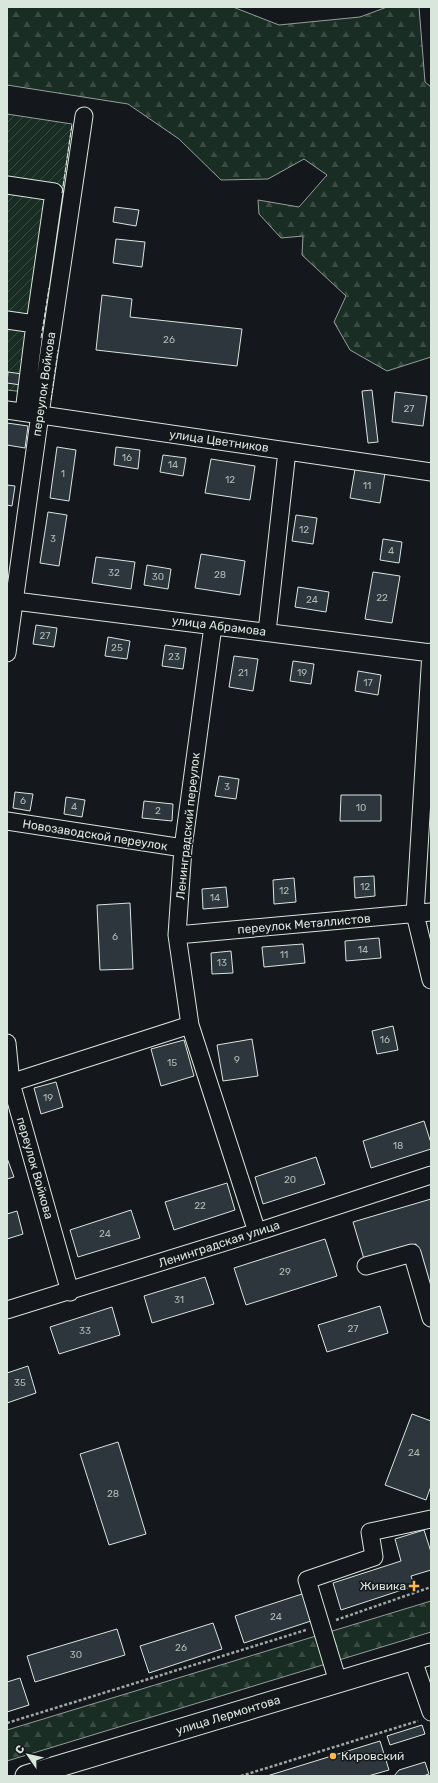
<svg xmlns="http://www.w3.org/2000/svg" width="438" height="1783" font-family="Rubik,sans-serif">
<defs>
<pattern id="forest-firs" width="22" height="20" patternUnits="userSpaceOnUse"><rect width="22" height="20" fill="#1a2d24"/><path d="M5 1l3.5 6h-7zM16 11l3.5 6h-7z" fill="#3b4b43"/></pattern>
<pattern id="garden-furrows" width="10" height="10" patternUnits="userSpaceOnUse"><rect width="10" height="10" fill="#1a2d24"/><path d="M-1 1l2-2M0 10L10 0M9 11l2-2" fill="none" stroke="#3b4b43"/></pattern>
</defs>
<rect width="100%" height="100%" fill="#14181c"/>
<path fill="url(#forest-firs)" stroke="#939e99" d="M7 7H233L279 25 360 17 387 7H419L425 82 431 87V357L387 371 350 350 334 322 346 296 302 255 303 236 281 238 259 214 258 200 299 207 327 175 304 159 268 179 221 180 179 139 128 104 7 85Z
M431 1601V1632L7 1761V1730Z"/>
<path fill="url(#garden-furrows)" stroke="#939e99" d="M7 114 72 124 34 393 7 390Z"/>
<path fill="#2c363c" stroke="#d8e6dc" d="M115 207 139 210 136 226 113 222Z
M116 239 145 242 142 267 113 263Z
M102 295 132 299 130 317 242 329 237 366 96 350Z
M8 372 22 374 21 385 7 383Z
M372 390 378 442 368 443 362 391Z
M395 392 427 396 423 426 392 422Z
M7 423 28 426 25 448 7 445Z
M57 447 76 450 69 501 50 498Z
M116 447 140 450 138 469 114 465Z
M163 455 186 458 183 476 160 472Z
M211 459 255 466 250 500 205 493Z
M355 469 385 473 380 503 350 498Z
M7 485 15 486 12 506 7 505Z
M48 512 67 515 59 566 40 563Z
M296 515 317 518 313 544 292 541Z
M383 539 402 542 399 563 380 560Z
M201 554 245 561 240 595 195 588Z
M96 557 135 562 131 589 92 583Z
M147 565 171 569 168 589 144 585Z
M373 572 400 576 392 623 365 619Z
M298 587 329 592 326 612 295 607Z
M36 625 57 628 54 647 33 644Z
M108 637 130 641 127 659 105 656Z
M165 645 186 648 183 669 162 666Z
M234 656 258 659 253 691 229 687Z
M293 661 314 664 311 684 290 681Z
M358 671 381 675 378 695 355 691Z
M219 776 239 779 236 799 215 796Z
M15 792 33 794 30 811 13 808Z
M341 795H381V821H340Z
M66 797 85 800 82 817 64 814Z
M144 801 173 804 172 821 142 818Z
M374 876 375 896 355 898 354 877Z
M294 878 296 902 274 904 273 880Z
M226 887 228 907 203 909 202 889Z
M130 903 133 969 100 970 97 905Z
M379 938 381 958 346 961 345 941Z
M303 944 305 963 264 967 262 947Z
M231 951 233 973 212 974 211 953Z
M393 1026 398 1050 377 1054 372 1031Z
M252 1039 258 1076 223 1081 217 1045Z
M184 1040 194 1076 161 1086 151 1049Z
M56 1082 63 1107 41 1114 34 1088Z
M424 1121 431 1143V1149L371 1168 363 1141Z
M316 1157 325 1184 263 1204 255 1177Z
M7 1158 14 1177 7 1179Z
M227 1183 235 1210 174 1230 165 1202Z
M431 1199V1292L416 1244 364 1259 353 1222Z
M131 1210 140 1238 78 1257 70 1230Z
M17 1211 23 1234 7 1239V1214Z
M325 1239 337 1276 246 1305 234 1268Z
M205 1277 214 1304 152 1323 144 1296Z
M380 1306 388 1333 327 1352 318 1325Z
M112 1307 120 1335 59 1354 50 1327Z
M28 1366 36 1393 7 1403V1373Z
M412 1414 431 1421V1486L426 1500 385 1485Z
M118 1442 146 1534 109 1545 80 1454Z
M424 1530 431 1552V1570L411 1576 414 1586 341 1610 333 1583 401 1561 395 1539Z
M308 1592 317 1619 244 1643 235 1616Z
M213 1623 222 1649 149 1673 140 1646Z
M117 1629 125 1655 35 1682 27 1656Z
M20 1678 29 1705 7 1712V1682Z
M422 1725 425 1734 390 1745 387 1736Z
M380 1741 389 1770 368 1776H267Z
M425 1762 429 1774 423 1776H394L399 1770Z"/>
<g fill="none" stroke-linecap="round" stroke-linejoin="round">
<g stroke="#d8e6dc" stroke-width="19">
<path id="minor" d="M7 185 54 192 35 324 24 412
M7 320 35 324
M7 410 431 472
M7 600 431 653
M213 626 183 848 177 935 190 1025 257 1232
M267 632 287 451
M431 652 415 914 431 980
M7 653 40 414 84 116
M7 821 183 848
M177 935 431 912
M7 1043 11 1083 70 1292
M7 1084 190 1025
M366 1266 412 1253 431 1318
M7 1310 257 1232 431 1175
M413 1660 431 1712
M338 1682 307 1580 374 1557 370 1532 431 1519"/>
</g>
<g stroke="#d8e6dc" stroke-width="23">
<path id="major" d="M26 1776 431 1654"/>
</g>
<path stroke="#9da8a2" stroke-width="2.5" stroke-dasharray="3 2" stroke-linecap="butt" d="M336 1620 431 1587
M7 1723 306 1630
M241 1776 418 1721"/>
<use href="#minor" stroke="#14181c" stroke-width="17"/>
<use href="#major" stroke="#14181c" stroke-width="21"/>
<path stroke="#d8e6dc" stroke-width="1" stroke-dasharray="5 2" stroke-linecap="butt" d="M62 193 72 124
M41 338 49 288
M51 400 58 350"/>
</g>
<g fill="#ffb74d" stroke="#14181c" stroke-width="1.5">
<path d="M412 1580h4v4h4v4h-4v4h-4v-4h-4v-4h4z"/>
<circle cx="333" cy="1756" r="4"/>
</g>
<g text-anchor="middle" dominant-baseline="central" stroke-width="3" stroke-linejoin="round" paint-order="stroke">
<g font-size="10" fill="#adbab4">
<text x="169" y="340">26</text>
<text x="409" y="409">27</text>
<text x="127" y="458">16</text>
<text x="173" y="465">14</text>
<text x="63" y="474">1</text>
<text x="230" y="480">12</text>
<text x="367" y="486">11</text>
<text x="304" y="530">12</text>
<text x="53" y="539">3</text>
<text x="391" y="551">4</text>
<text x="114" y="573">32</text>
<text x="220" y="575">28</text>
<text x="158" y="577">30</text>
<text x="382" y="598">22</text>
<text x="312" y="600">24</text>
<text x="45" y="636">27</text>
<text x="117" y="648">25</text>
<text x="174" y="657">23</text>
<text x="243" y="673">21</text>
<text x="302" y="673">19</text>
<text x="368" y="683">17</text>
<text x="227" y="787">3</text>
<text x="23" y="801">6</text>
<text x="74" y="807">4</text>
<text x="361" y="808">10</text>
<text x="158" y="811">2</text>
<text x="365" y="887">12</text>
<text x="284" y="891">12</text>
<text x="215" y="898">14</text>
<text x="115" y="937">6</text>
<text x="363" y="950">14</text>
<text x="284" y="955">11</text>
<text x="222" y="963">13</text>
<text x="385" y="1040">16</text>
<text x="237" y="1060">9</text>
<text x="172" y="1063">15</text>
<text x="48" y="1098">19</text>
<text x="398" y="1146">18</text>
<text x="290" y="1180">20</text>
<text x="200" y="1206">22</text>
<text x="105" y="1234">24</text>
<text x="285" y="1272">29</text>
<text x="179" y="1300">31</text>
<text x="353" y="1329">27</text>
<text x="85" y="1331">33</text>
<text x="20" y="1383">35</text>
<text x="414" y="1453">24</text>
<text x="113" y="1494">28</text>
<text x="276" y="1617">24</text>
<text x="181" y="1648">26</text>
<text x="76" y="1655">30</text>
</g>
<g font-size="12" fill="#d8e6dc" stroke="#14181c">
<text transform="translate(44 384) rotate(-82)">переулок Войкова</text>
<text transform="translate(219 441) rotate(8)">улица Цветников</text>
<text transform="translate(219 626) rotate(7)">улица Абрамова</text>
<text transform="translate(188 826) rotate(-84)">Ленинградский переулок</text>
<text transform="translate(95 835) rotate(9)">Новозаводской переулок</text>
<text transform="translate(304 924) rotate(-5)">переулок Металлистов</text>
<text transform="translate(35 1168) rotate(74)">переулок Войкова</text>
<text transform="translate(219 1244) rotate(-18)">Ленинградская улица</text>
<text transform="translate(228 1715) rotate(-17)">улица Лермонтова</text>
</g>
<g font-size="12" fill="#d8e6dc" stroke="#14181c" text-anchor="end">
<text x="406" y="1586">Живика</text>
<text x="341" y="1756" text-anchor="start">Кировский</text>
</g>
</g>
<rect width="438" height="1783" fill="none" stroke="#d8e6dc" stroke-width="16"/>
<g transform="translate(28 1755) rotate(304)" stroke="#14181c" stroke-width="3" paint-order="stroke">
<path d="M0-3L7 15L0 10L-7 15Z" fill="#d8e6dc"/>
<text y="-6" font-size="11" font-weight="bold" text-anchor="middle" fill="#d8e6dc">С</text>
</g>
</svg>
